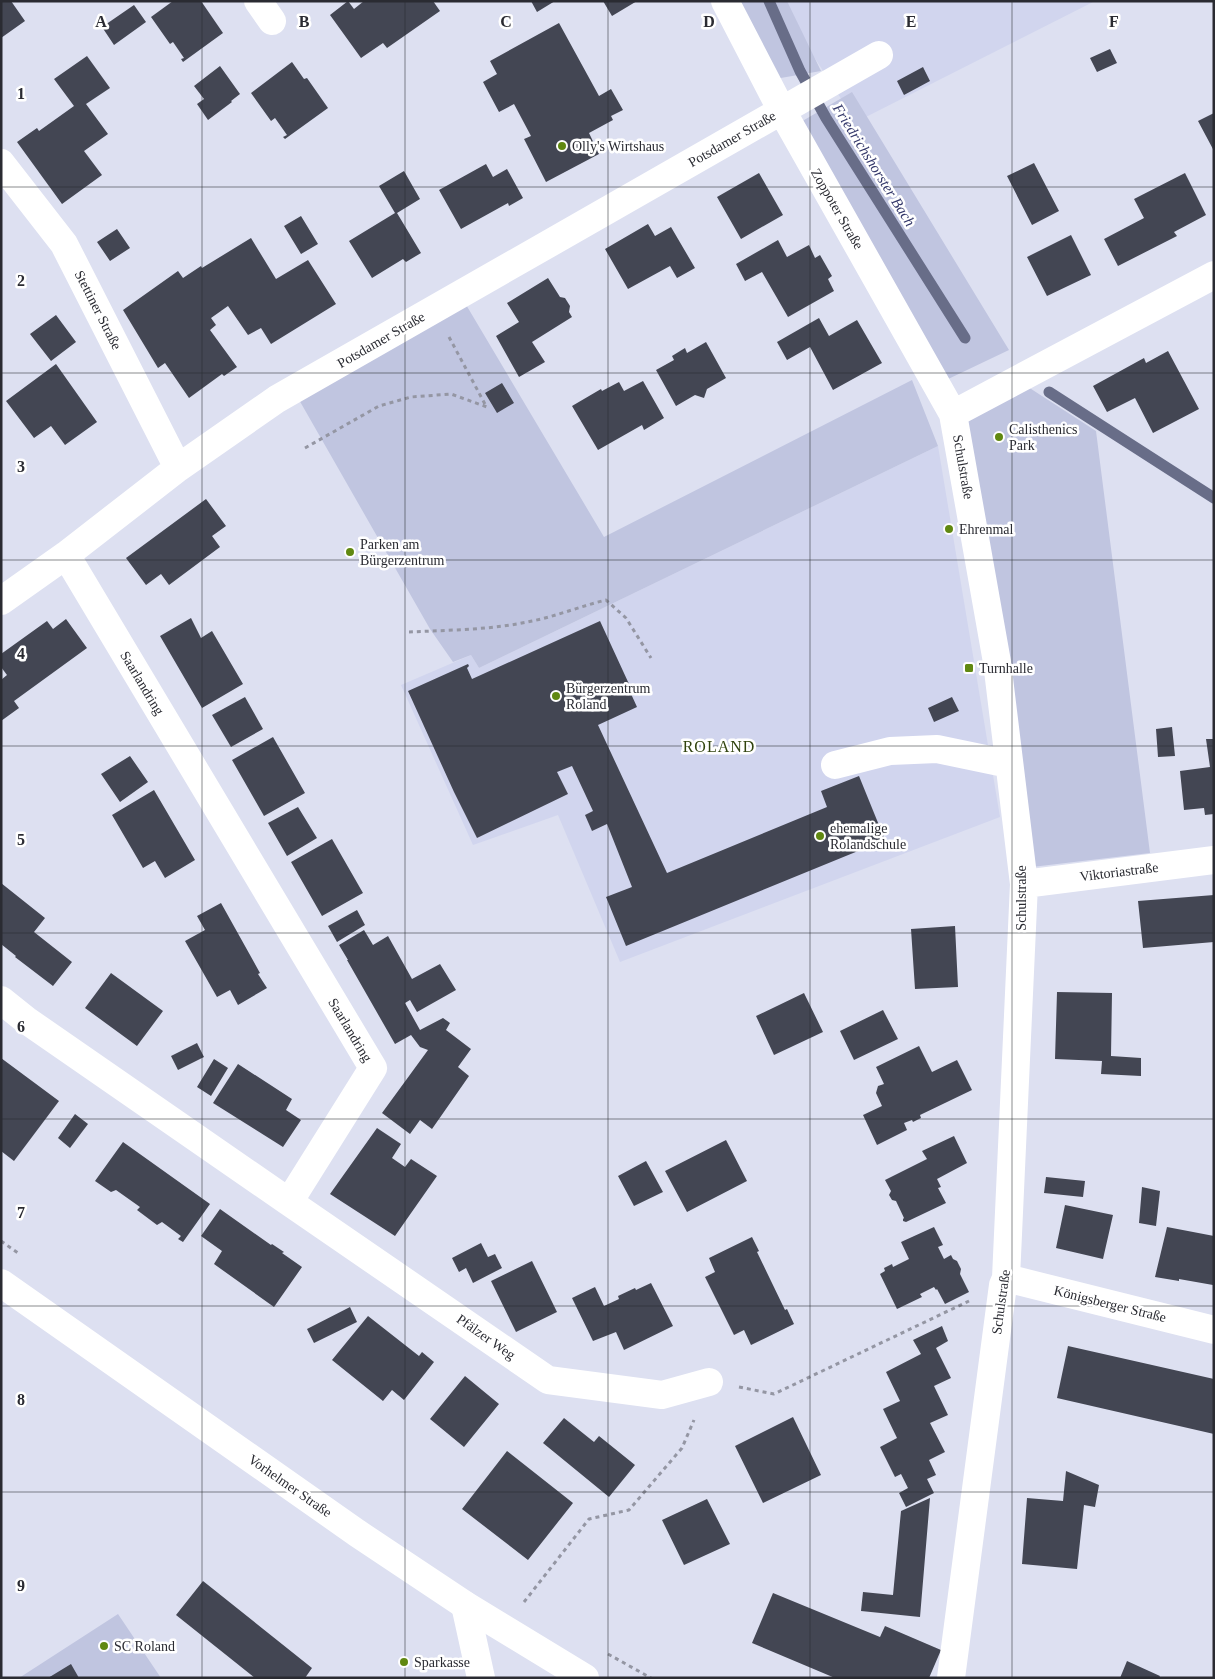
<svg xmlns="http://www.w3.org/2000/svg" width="1215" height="1679" font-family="'Times New Roman',serif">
<rect width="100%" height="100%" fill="#dde0f1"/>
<path fill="#d1d5ee" d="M778 1H1095L856 122Z
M938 446 1000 817 620 962 558 815 473 845 401 685 471 655 479 668Z"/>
<path fill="#c0c5e0" d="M734 1H787L821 71 775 79Z
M852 92 1009 350 944 381 799 123Z
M465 303 604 537 912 380 938 446 479 668 471 655 453 662 430 629 298 398Z
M1025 385 1096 431 1150 853 1032 867 962 418Z
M118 1614 161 1678H19Z"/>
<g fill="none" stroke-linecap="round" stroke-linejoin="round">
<path stroke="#686d88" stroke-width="11" d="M769 1 800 71 826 118 965 338
M1049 392 1214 498"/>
</g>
<path fill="#434653" d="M1 1H11L25 21 1 38Z
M173 1H201L223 33 183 62 181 59 184 58 173 42 170 44 151 17Z
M348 1 354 9 364 1H433L440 11 387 48 383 43 361 58 330 15Z
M531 1H555L537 12Z
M603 1H637L612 16Z
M134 5 146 22 114 45 102 27Z
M559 23 599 96 611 89 623 110 611 116 613 120 589 133 599 154 546 182 524 139 531 136 514 104 499 112 483 82 497 74 490 61Z
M1110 49 1117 63 1097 72 1090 58Z
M87 56 110 88 86 104 108 134 84 151 102 175 62 204 17 142 37 128 39 131 74 106 54 79Z
M292 62 304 79 307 78 328 108 285 139 283 137 287 135 275 118 271 121 251 93Z
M220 66 240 94 231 101 232 102 208 120 197 104 204 99 194 86Z
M923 67 930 81 904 95 897 81Z
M1214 113V151L1198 121Z
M1034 163 1059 211 1032 225 1007 176Z
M486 164 493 177 507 169 523 198 509 206 508 203 461 229 439 190Z
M404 171 420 199 397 213 421 253 406 262 403 259 372 278 349 241 395 213 379 186Z
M759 173 783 215 741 239 717 197Z
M1185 173 1206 215 1174 232 1177 236 1118 266 1104 239 1144 218 1134 199Z
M301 216 318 244 301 254 284 226Z
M648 224 655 236 671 227 695 268 677 278 670 266 628 289 605 249Z
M117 229 130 248 110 261 97 242Z
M1071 235 1091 275 1047 296 1027 257Z
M251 238 276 279 308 260 336 304 271 344 261 328 248 335 228 306 211 318 216 325 210 330 237 367 224 376 222 374 189 398 165 363 158 368 123 310 178 271 183 278 201 266 202 268Z
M778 240 787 257 809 245 815 258 820 255 832 276 828 279 834 291 788 317 762 272 745 281 736 264Z
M548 278 560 297 565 298 570 306 569 312 572 317 532 342 545 362 519 377 496 336 519 322 507 303Z
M56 315 76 342 51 361 30 334Z
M819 318 829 336 857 320 882 363 833 390 810 347 787 360 777 342Z
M706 342 726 378 707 389 704 398 695 395 676 406 656 370 674 360 672 356 685 348 687 353Z
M1168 351 1199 409 1153 433 1135 398 1107 412 1093 386 1144 358 1146 363Z
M56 364 97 422 65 445 51 426 34 438 6 401Z
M643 381 664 418 644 430 642 425 598 450 572 406 601 389 602 391 619 382 624 391Z
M502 383 514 403 497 413 485 393Z
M206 499 226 526 212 536 220 547 169 585 161 574 146 585 126 558Z
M191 618 201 638 212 631 243 684 202 708 160 636Z
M66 619 87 648 14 701 19 708 1 721V680L7 675 1 667V654L47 621 53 629Z
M600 621 629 684 627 685 637 707 598 725 667 873 827 807 821 791 859 776 885 840 626 946 606 897 632 887 607 824 592 831 585 815 593 811 572 766 557 772 568 794 477 838 454 792 408 691 468 664 469 666 467 668 472 679Z
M245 697 263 729 231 747 212 715Z
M952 697 959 711 934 722 928 708Z
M1172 727 1175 756 1158 757 1156 729Z
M273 737 305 793 264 816 232 760Z
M1206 739H1214V814L1205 815 1204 808 1184 810 1180 771 1210 767Z
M130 756 148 782 120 802 101 774Z
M154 790 195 860 165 878 155 861 143 868 112 815Z
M298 807 317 838 287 856 268 823Z
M332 839 363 893 322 916 291 862Z
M1 883 45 918 34 932 72 962 53 986 15 957 16 956 1 944Z
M1214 895V942L1143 948 1138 901Z
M221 903 260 973 258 974 267 988 238 1005 230 990 217 997 185 941 205 930 197 916Z
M357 910 365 925 337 942 328 926Z
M955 926 958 987 915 989 911 929Z
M364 930 373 945 388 936 412 979 440 964 456 990 417 1012 410 1000 405 1003 420 1030 443 1018 450 1023 446 1030 471 1049 458 1067 469 1076 432 1129 420 1120 410 1134 382 1113 428 1050 420 1047 411 1035 395 1044 347 960H348L339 945Z
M111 973 163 1011 137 1046 85 1008Z
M1057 992 1112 993 1111 1056 1141 1058V1076L1101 1074 1102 1061 1055 1059Z
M804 993 823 1032 774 1055 756 1016Z
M883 1010 898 1039 854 1060 840 1031Z
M197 1043 204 1057 178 1070 171 1056Z
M919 1046 932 1072 957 1060 972 1090 920 1115 921 1118 913 1122 912 1120 904 1123 907 1130 877 1145 863 1115 882 1106 876 1093 878 1086 884 1084 876 1067Z
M1 1058 59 1101 14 1161 1 1151Z
M214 1059 228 1068 211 1096 197 1087Z
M238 1064 292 1099 286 1110 301 1120 283 1147 213 1103Z
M75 1114 88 1124 70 1148 58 1138Z
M377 1128 401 1144 392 1158 405 1167 411 1159 437 1176 395 1236 330 1194Z
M954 1136 967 1163 937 1179 941 1187 938 1188 946 1203 906 1222 903 1221V1219L904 1218 896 1201 892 1200 889 1195 891 1191 885 1180 927 1159 922 1151Z
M726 1140 747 1181 687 1212 665 1171Z
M123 1142 210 1204 183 1242 178 1239 181 1236 162 1222 157 1225 137 1210 140 1207 116 1190 111 1192 95 1181Z
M646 1161 663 1192 634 1206 618 1176Z
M1046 1177 1085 1181 1083 1197 1044 1193Z
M1142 1187 1160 1191 1156 1226 1139 1223Z
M1065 1205 1113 1215 1103 1259 1056 1248Z
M220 1209 271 1245 272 1244 284 1252 282 1253 302 1267 274 1307 214 1264 222 1251 201 1236Z
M934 1227 943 1245 938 1247 944 1259 951 1255 953 1259 957 1261 961 1269 960 1274 969 1292 945 1304 937 1289 936 1290 934 1287 920 1294 922 1297 897 1309 880 1274 885 1271 884 1268 892 1264 893 1267 909 1259 901 1242Z
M1167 1227 1214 1236 1213 1285 1179 1279V1281L1155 1277Z
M752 1237 759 1251 757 1252 785 1310 787 1309 794 1324 751 1345 744 1330 734 1335 705 1277 715 1272 709 1258Z
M481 1243 488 1257 495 1254 502 1268 473 1283 466 1268 459 1272 452 1258Z
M532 1261 557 1312 516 1332 491 1281Z
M651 1283 673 1326 624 1350 616 1332 593 1341 572 1298 595 1287 604 1306 619 1299 618 1296 635 1288 636 1290Z
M350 1307 357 1322 314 1343 307 1329Z
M368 1316 419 1356 422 1352 434 1362 404 1400 392 1390 383 1401 332 1360Z
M942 1326 948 1341 936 1348 951 1378 934 1386 948 1415 930 1423 945 1452 929 1460 936 1475 927 1479 934 1493 906 1507 899 1493 908 1488 901 1474 895 1477 880 1447 897 1438 883 1409 900 1401 886 1372 921 1354 913 1340Z
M1068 1346 1214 1379V1434L1057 1398Z
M465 1376 499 1404 464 1447 430 1419Z
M793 1417 821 1475 763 1503 735 1446Z
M564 1418 594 1442 599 1436 635 1465 609 1497 543 1443Z
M507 1451 573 1503 528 1560 462 1509Z
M1066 1471 1099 1485 1095 1507 1084 1505 1077 1569 1022 1564 1027 1498 1063 1501Z
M930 1498 920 1617 861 1611 863 1592 893 1595 901 1511Z
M707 1499 730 1544 684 1565 662 1520Z
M203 1581 312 1668 305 1678H255L176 1615Z
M773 1593 880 1637 885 1626 941 1650 929 1678H835L752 1643Z
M1127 1661 1160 1676 1159 1678H1120Z
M71 1664 79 1678H48Z"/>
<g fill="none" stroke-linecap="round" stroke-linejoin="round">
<path stroke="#9496a3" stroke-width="3" stroke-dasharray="4 4" stroke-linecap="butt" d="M449 337 486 406
M305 448 379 406 411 397 451 394 487 407
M409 632C449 630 492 630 532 621 557 616 581 606 606 600L626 618 651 658
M1 1241 18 1253
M739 1387 774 1394 969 1301
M524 1602 589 1519 629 1510 682 1448 694 1420
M608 1654 651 1678"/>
<path stroke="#fff" stroke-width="28" d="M258 1 272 21
M725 1 782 111 953 414 997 662 1024 884 1006 1278 1003 1285 951 1678
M1 163 64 244 178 468
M953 414 1214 275
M1 601 66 555 178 468 277 399 879 55
M835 765 890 751 937 749 1009 764
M1024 884 1214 860
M1 1000 26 1020 289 1202 373 1068 66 555
M289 1202 548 1380 662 1395 709 1382
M1006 1278 1214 1330
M465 1605 481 1678"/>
<path stroke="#fff" stroke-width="28" d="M1 1283 357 1533 465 1605 585 1678"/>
</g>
<path fill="none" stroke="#2a2b32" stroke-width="1" stroke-opacity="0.55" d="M202 1V1678M405 1V1678M608 1V1678M810 1V1678M1012 1V1678M1 187H1214M1 373H1214M1 560H1214M1 746H1214M1 933H1214M1 1119H1214M1 1306H1214M1 1492H1214"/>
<g fill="#608811" stroke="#fff" stroke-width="2">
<circle cx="562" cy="146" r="5"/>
<circle cx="999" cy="437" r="5"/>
<circle cx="949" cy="529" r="5"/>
<circle cx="350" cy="552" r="5"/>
<rect x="964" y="663" width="10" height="10" rx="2.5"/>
<circle cx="556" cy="696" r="5"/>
<circle cx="820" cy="836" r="5"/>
<circle cx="104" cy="1646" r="5"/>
<circle cx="404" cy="1662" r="5"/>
</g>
<g text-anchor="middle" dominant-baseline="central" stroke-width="5" stroke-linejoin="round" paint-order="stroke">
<g font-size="14" fill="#2a2b32" stroke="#fff">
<text transform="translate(732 139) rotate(-30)">Potsdamer Straße</text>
<text transform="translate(837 209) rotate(60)">Zoppoter Straße</text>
<text transform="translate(98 310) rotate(63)">Stettiner Straße</text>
<text transform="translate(381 340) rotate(-30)">Potsdamer Straße</text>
<text transform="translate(963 467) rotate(80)">Schulstraße</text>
<text transform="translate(142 683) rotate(59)">Saarlandring</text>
<text transform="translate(1119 872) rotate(-7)">Viktoriastraße</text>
<text transform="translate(1021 898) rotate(-90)">Schulstraße</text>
<text transform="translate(350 1030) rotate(59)">Saarlandring</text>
<text transform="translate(1001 1302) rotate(-82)">Schulstraße</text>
<text transform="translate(1110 1304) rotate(14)">Königsberger Straße</text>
<text transform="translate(486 1337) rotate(35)">Pfälzer Weg</text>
<text transform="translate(290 1486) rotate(35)">Vorhelmer Straße</text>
</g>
<g font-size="14" fill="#2a2b32" stroke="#fff" text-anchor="start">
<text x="572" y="146">Olly's Wirtshaus</text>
<text x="1009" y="429">Calisthenics<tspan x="1009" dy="16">Park</tspan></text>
<text x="959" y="529">Ehrenmal</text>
<text x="360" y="544">Parken am<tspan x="360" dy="16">Bürgerzentrum</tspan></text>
<text x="979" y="668">Turnhalle</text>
<text x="566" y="688">Bürgerzentrum<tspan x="566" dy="16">Roland</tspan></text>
<text x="830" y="828">ehemalige<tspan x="830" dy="16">Rolandschule</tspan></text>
<text x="114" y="1646">SC Roland</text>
<text x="414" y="1662">Sparkasse</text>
</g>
<g font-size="15" font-style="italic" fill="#34386a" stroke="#fff">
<text transform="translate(874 165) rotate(58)">Friedrichshorster Bach</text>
</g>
<g font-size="16" letter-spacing="1" fill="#30430e" stroke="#fff">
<text x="719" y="746">ROLAND</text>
</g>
</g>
<g font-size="16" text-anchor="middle" font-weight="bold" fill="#2a2b32" stroke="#fff" stroke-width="5" stroke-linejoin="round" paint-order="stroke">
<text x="101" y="27">A</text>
<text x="304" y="27">B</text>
<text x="506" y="27">C</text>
<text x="709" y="27">D</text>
<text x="911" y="27">E</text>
<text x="1114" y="27">F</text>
<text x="21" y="99">1</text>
<text x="21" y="286">2</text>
<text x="21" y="472">3</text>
<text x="21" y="659">4</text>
<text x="21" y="845">5</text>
<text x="21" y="1032">6</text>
<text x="21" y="1218">7</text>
<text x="21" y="1405">8</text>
<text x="21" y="1591">9</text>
</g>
<rect width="1215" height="1679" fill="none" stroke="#2a2b32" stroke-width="5"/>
</svg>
